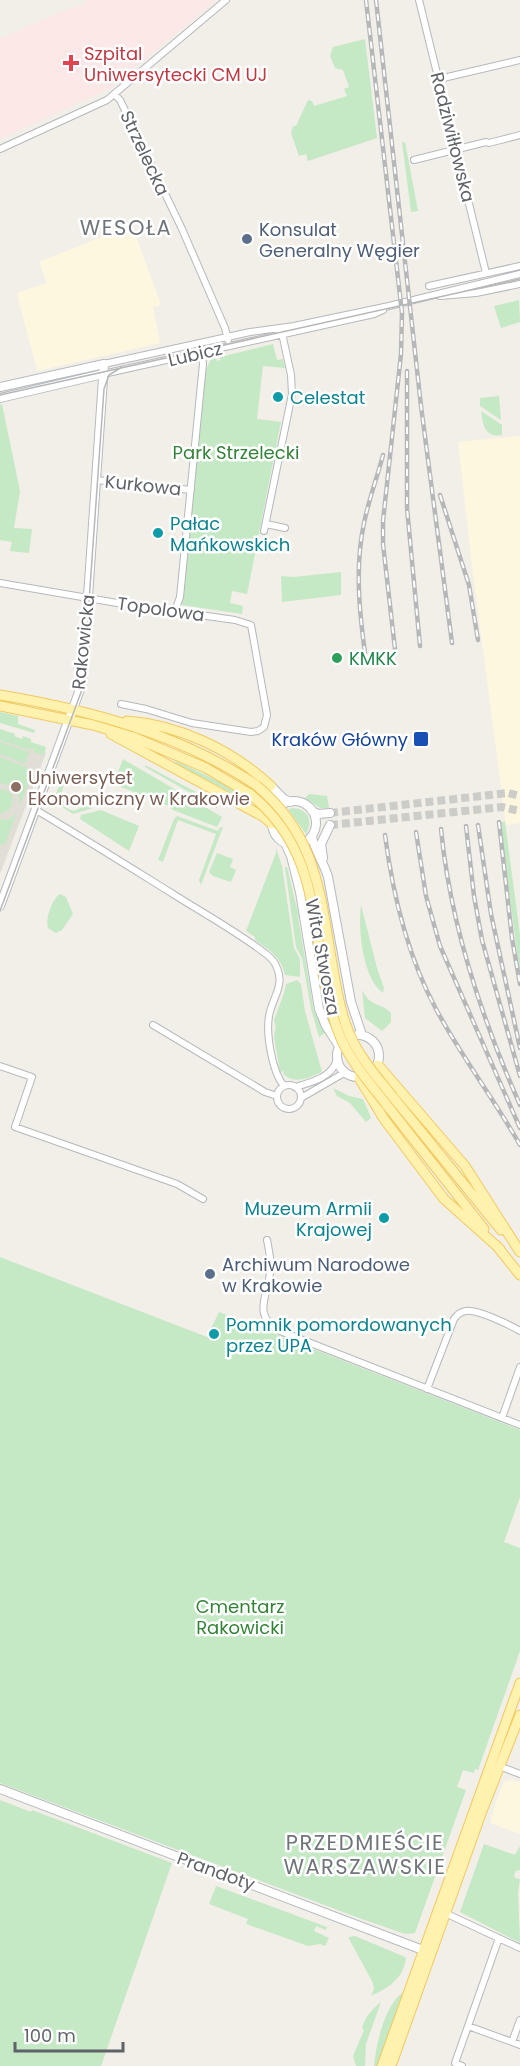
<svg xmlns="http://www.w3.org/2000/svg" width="520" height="2066" font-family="Poppins,sans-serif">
<rect width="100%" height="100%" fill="#f1efe8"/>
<path fill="#fef7e0" d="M132 225 161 305 153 307 160 343 37 371 17 293 47 283 39 262Z
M520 436V823L506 825 472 566 458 442Z
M513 1780 520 1782V1834L490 1823 495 1804 504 1782Z"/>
<path fill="#e1ded6" d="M0 737 46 753 0 874Z"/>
<path fill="#fce8e6" d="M88 0H216L112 87 0 139V39L67 9 80 6Z"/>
<path fill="#c5e8c5" d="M365 39 377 138 308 161 306 154 299 156 291 133 293 126H296L308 100 312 101 314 106 347 96 344 89 349 87 343 70 335 68 330 56 333 47Z
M402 142H405L418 211 411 212Z
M519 300 520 322 501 328 494 306Z
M273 344 277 360 283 359 285 368 263 366 257 419 281 422 247 594 232 591 230 603 243 606 242 614 182 605 206 370 211 359 216 358 217 361 220 360V357Z
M499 396 501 420 480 406V398Z
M2 404 20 491 14 528 32 529 29 553 10 551 12 542 0 540V405Z
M481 411 502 425V435C485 438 483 425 481 411Z
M341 572V595L282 602 281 576 294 577Z
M0 712 18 716V724L35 730 34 733 0 723Z
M0 729 15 734 14 736 22 739 23 736 31 739V742L46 747 44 755 33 752 34 749 31 748 30 750 0 740Z
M0 742 29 752 25 764 0 754Z
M0 757 33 770 20 805C19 790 14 785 0 783Z
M123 759 222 817 217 827 173 810 169 806 116 785 114 782Z
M176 761 220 782 246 799 245 800 175 763Z
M145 765 213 801 217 804V808L145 767Z
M61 781 65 782 61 794 67 797 65 803 68 809 74 811 79 809 83 804 93 808 73 814 53 801Z
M0 789 9 791 13 798 10 809 0 814Z
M309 794 327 796 329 808H320L305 798Z
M294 808C309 810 313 821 306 834L288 809Z
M101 810 139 826 129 851 80 819 81 815Z
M17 812 5 844 0 845V820L10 819Z
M177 816 218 831 219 828 223 827 201 885 199 880 216 834 178 820 163 862 158 860 174 819Z
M500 822H505L520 935V975Z
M276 848 282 866 294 948 300 959V977L285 975C281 957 270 950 255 940V937L246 931 276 853Z
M217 853 233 859 230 867 236 870 231 882 213 876 209 872Z
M285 867H287L299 917H298L314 1011 325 1033 319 1037 311 1009 302 958 296 947Z
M60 894 66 897 73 914 62 930 56 933 48 928C45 919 52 899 60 894Z
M361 905 377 968 384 988 383 993C362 977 358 929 361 905Z
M297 980 301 984 305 1011 322 1072C308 1078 296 1085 283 1074L284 1071 280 1072 274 1037C275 1029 277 1027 274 1020L284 993 286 984Z
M362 990C371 1008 381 1002 391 1013V1022L382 1031 365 1018Z
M333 1088 349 1096 363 1099 371 1118 366 1122 350 1103 337 1096Z
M0 1257 207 1337 219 1312 520 1430V1497L504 1542 520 1548V1651L478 1770 475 1769 474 1773 463 1770 457 1787 466 1790 415 1933 405 1934 359 1918 0 1783Z
M0 1800 31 1812 32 1810 172 1863 101 2066H0Z
M484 1844 515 1855 520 1846V1870L516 1871 514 1875 515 1878 520 1879 518 1893 520 1943 460 1912Z
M216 1886 327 1927 326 1930 316 1926 314 1931 329 1938 325 1946 320 1944 308 1946 246 1924 248 1919 209 1904Z
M355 1936 405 1957 406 1959C402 1980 389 1987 371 1996L374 1989 373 1983 348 1937Z
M404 1992 378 2066H374C376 2044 385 2003 404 1992Z
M381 2002 366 2044 365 2066H356L353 2056 364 2030 362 2028C365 2017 372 2009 381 2002Z"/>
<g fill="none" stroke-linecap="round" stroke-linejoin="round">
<path stroke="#ccccc8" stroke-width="8" stroke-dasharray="8 4" stroke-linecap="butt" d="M330 813 508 793 520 796
M330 825 502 807 520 811"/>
<g stroke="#b5b8bc" stroke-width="8">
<path id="street" d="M419 0 486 273
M439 79 520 60
M114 94 120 100 182 229 225 328 228 340
M0 149 107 100 226 0
M414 160 486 142 489 143 520 135
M429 286 520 266
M440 296 476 293 520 284
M104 364 250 332 294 326 389 306 520 274
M103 374 374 314 383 310
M96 480 191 490
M266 524 285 528
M264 531 292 394 291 375 282 333
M0 583 123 604 235 620 251 625 267 715 264 727 258 731 251 732 192 723 146 709 121 704
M175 611 180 597 203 364 201 350
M36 810C82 837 128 866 173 894 203 913 234 930 262 951 268 955 275 961 277 968 285 986 272 998 269 1016 266 1034 272 1072 284 1086
M153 1025 265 1092 277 1096
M0 1066 32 1077 15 1127 177 1184 203 1199
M277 1097a12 12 0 1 1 24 0a12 12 0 1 1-24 0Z
M295 1087C312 1082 331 1078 337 1060
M301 1098 344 1073
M267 1240C269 1251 272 1262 270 1273 267 1297 252 1316 280 1331L520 1425
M427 1389 454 1319C458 1314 460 1312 466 1311 477 1309 510 1325 520 1331
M502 1418 520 1367
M499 1766 520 1774
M445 1913 520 1948
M468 2026 520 2045
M512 2042 520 2020
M462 2066 455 2063 499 1938"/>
</g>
<g stroke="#b6babf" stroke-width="10">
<path id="secondary" d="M0 387 104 364 82 684 0 906
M0 398 103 374
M271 786 284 799 291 802
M272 823a22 22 0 1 1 44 0a22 22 0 1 1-44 0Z
M312 811 318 814 330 813
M312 837C315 851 324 863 328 877L351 1002 362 1035
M285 843 291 856 300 892 319 1009 326 1026 339 1046
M323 858 321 844 330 825
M337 1056a21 21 0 1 1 42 0a21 21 0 1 1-42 0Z
M0 1789 428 1952"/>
</g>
<g stroke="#f2c960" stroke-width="11">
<path id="primary" d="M0 695C89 710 180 734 256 785
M0 706 93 725 133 737 206 768 250 794
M127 721C180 725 232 750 271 786
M111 734 264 817 272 824
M378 1065 465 1166 520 1252
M359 1078 384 1119 444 1199 500 1249
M393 1097 501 1230
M386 1104 484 1229
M496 1245 520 1275
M382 2066 520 1683
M391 2066 482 1811 520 1715"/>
</g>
<use href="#street" stroke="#fff" stroke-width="6"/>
<use href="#secondary" stroke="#fff" stroke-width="8"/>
<use href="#primary" stroke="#fff2af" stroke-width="9"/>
<path stroke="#b6b7b8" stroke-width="1.5" d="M0 395 520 279
M0 911 83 687 104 389 109 375 122 367"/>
<g stroke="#b6b7b8" stroke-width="4.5">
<path id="rail" d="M366 0 402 313 401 354 383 521V544L395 649
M376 0 421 406 452 643
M407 371V508L420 646
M440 495 469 585 478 640
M365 653C359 609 355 566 364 523 369 499 377 478 383 455
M499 822 512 938 520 984
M478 825 491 914 520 1048
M466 826 474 896 482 940 520 1076
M441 829C450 923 482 1019 520 1105
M416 832 426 896 440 946 520 1128
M385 835C393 896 407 955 436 1009 461 1056 494 1099 520 1145"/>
</g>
<use href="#rail" stroke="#fff" stroke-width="2" stroke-dasharray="7" stroke-linecap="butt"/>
<g stroke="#f2c960" stroke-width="11" stroke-linecap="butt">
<path id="primary-bridge" d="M256 785C322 840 320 903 335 980 338 998 342 1016 349 1033 359 1057 377 1077 393 1097
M250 794C332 860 305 950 340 1036 350 1061 369 1082 386 1104"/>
</g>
<use href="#primary-bridge" stroke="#fff2af" stroke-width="9"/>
</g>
<path fill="#e0444e" stroke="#fff" stroke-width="2" d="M68 54h6v6h6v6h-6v6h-6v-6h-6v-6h6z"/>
<g fill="#5c6f8a" stroke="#fff" stroke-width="2">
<circle cx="247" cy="239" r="6"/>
<circle cx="210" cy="1274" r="6"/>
</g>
<g fill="#0f9aa8" stroke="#fff" stroke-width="2">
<circle cx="278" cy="397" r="6"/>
<circle cx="158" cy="533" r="6"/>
<circle cx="384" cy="1218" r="6"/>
<circle cx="214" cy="1334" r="6"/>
</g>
<circle fill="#2e9e5b" stroke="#fff" stroke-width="2" cx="337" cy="658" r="6"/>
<rect fill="#1a4fb4" stroke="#fff" stroke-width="2" x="413" y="731" width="16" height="16" rx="3"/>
<circle fill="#8d6e63" stroke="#fff" stroke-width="2" cx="16" cy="787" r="6"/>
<g text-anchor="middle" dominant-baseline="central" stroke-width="5" stroke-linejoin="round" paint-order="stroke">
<g font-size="18" fill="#be3a42" stroke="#fff" text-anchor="start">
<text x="84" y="53">Szpital<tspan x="84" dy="21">Uniwersytecki CM UJ</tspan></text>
</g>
<g font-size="18" fill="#5f6368" stroke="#fff">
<text transform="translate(453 137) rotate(76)">Radziwiłłowska</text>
<text transform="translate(145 153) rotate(65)">Strzelecka</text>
<text transform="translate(195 354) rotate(-13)">Lubicz</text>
<text transform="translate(143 485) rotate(6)">Kurkowa</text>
<text transform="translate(161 609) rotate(8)">Topolowa</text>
<text transform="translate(83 642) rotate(-84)">Rakowicka</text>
<text transform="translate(323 957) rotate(79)">Wita Stwosza</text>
<text transform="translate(216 1871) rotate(20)">Prandoty</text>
</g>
<g font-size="18" fill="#4e5e75" stroke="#fff" text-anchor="start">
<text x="259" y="229">Konsulat<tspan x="259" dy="21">Generalny Węgier</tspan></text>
<text x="222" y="1264">Archiwum Narodowe<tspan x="222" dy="21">w Krakowie</tspan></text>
</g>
<g font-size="18" fill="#0d838f" stroke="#fff" text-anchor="start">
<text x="290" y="397">Celestat</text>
<text x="170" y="523">Pałac<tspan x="170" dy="21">Mańkowskich</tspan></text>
<text x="372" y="1208" text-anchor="end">Muzeum Armii<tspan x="372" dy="21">Krajowej</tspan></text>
<text x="226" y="1324">Pomnik pomordowanych<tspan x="226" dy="21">przez UPA</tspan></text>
</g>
<g font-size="18" fill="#348238" stroke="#fff">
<text x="236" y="452">Park Strzelecki</text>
<text x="240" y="1606">Cmentarz<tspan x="240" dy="21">Rakowicki</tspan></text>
</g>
<g font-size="18" fill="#27864d" stroke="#fff" text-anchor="start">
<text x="349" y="658">KMKK</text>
</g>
<g font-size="18" fill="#164399" stroke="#fff" text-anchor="end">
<text x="408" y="739">Kraków Główny</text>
</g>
<g font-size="18" fill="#785e54" stroke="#fff" text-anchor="start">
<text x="28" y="777">Uniwersytet<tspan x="28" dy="21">Ekonomiczny w Krakowie</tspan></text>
</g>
<g font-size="21" letter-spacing="1.5" fill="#70757a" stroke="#fff">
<text x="126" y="227">WESOŁA</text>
<text x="365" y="1842">PRZEDMIEŚCIE<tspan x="365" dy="24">WARSZAWSKIE</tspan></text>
</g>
</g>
<path d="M15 2042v9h108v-9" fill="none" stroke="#5f6368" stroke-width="3"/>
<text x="24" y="2042" font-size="18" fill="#5f6368" stroke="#ffffff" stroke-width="4.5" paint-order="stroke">100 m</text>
</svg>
